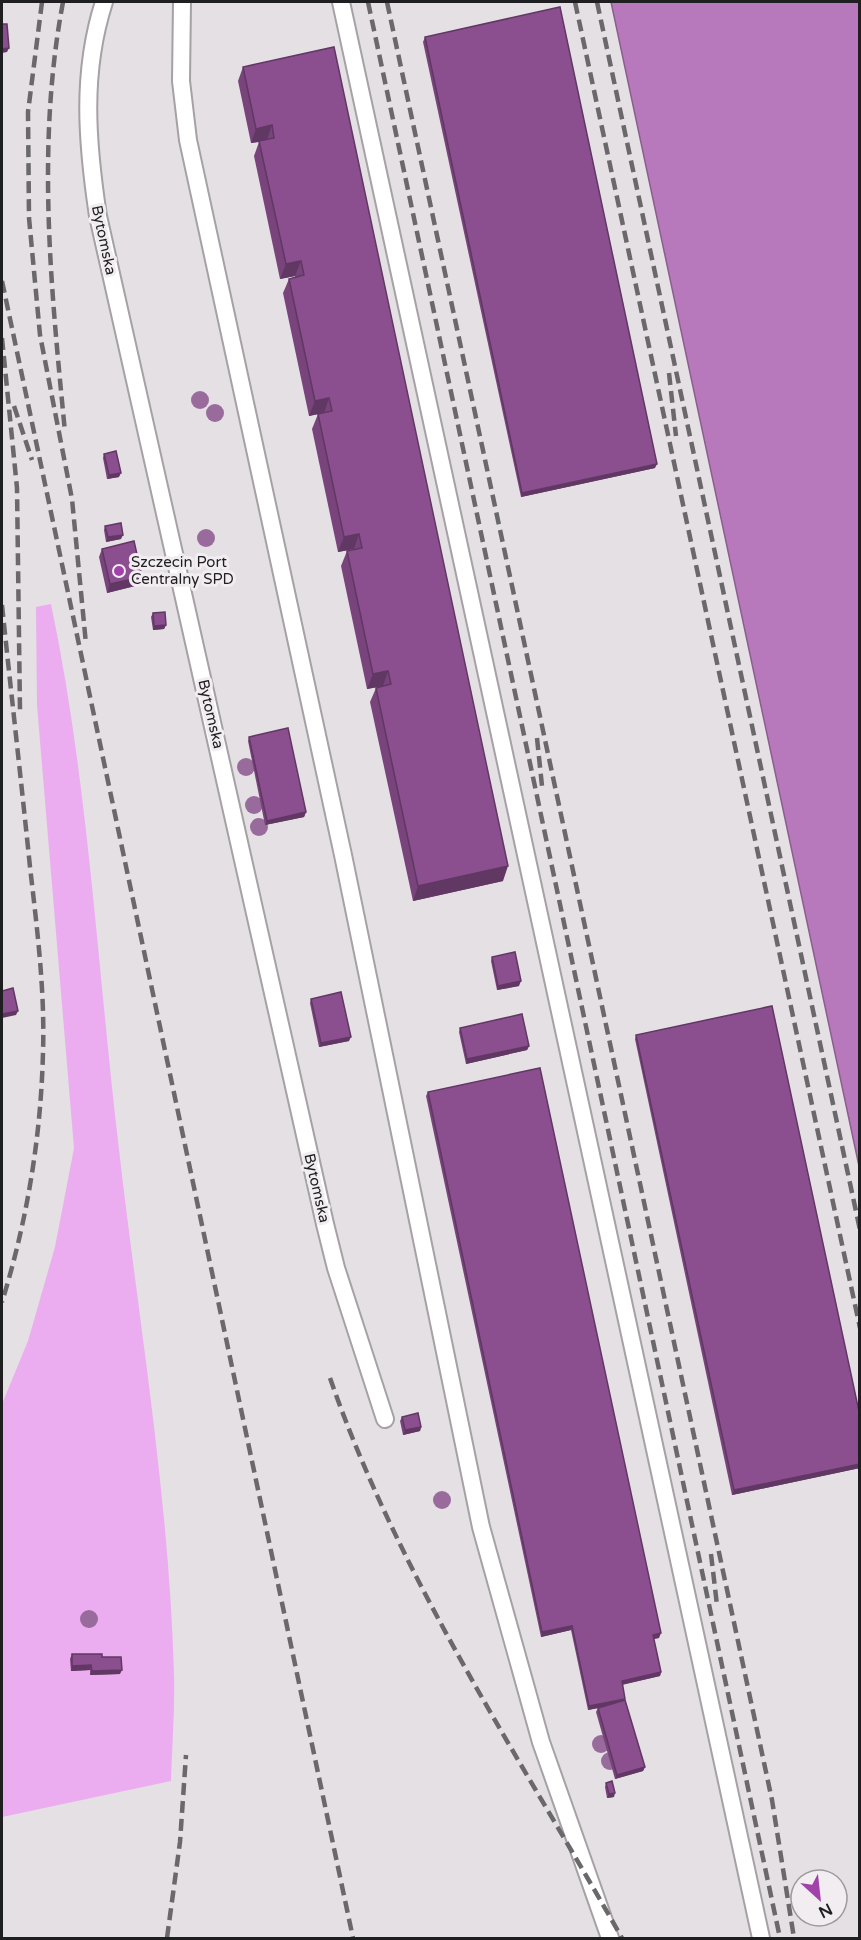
<svg xmlns="http://www.w3.org/2000/svg" width="861" height="1940" font-family="'Varela Round',sans-serif">
<rect width="100%" height="100%" fill="#e4e0e4"/>
<path fill="#ecacf0" d="M51 604C88 781 97 962 118 1141 138 1318 169 1495 174 1674 175 1709 172 1745 171 1781L2 1817V1404L28 1341 55 1247 74 1148 37 705 36 607Z"/>
<path fill="#b879bc" stroke="#8a5e8d" stroke-width="1.5" d="M611 2H859V1166Z"/>
<g fill="none" stroke-linecap="round" stroke-linejoin="round">
<g stroke="#a5a1a5" stroke-width="20">
<path id="lane" d="M104 2C81 73 87 143 98 216L325 1224 336 1268 385 1419
M182 2 181 81 188 140 343 855 481 1527 541 1742 610 1938
M341 2 761 1938"/>
</g>
<use href="#lane" stroke="#fff" stroke-width="16"/>
<path stroke="#6a686b" stroke-width="4.5" stroke-dasharray="12 6" stroke-linecap="butt" d="M42 2 28 112 29 218 40 335 72 499 86 644
M63 2C36 145 51 288 65 432
M368 2 780 1938
M387 2 772 1800 794 1938
M575 2 860 1328
M597 2 860 1230
M2 281 353 1938
M2 338 17 488 20 711
M669 373 676 436
M14 406 32 460
M2 605C11 692 21 779 30 867 37 928 45 990 43 1052 41 1137 27 1221 2 1302
M537 738 542 786
M330 1378C399 1577 519 1756 622 1938
M711 1554 717 1605
M167 1938 180 1842 186 1755"/>
</g>
<g fill="#996b9c">
<circle cx="200" cy="400" r="9"/>
<circle cx="215" cy="413" r="9"/>
<circle cx="206" cy="538" r="9"/>
<circle cx="246" cy="767" r="9"/>
<circle cx="254" cy="805" r="9"/>
<circle cx="259" cy="827" r="9"/>
<circle cx="442" cy="1500" r="9"/>
<circle cx="89" cy="1619" r="9"/>
<circle cx="601" cy="1744" r="9"/>
<circle cx="610" cy="1761" r="9"/>
</g>
<path fill="#78447b" d="M425 37 655 468 521 497 423 42Z
M334 47 503 881 413 901 370 702 376 688 383 686 367 689 341 566 347 551 354 549 338 552 312 429 318 414 321 413 309 416 283 293 289 279 295 277V276L280 279 254 156 259 142 251 143 238 81 243 67Z
M104 454 119 477 107 479 103 458Z
M105 526 121 539 106 542 104 530Z
M102 549 139 585 107 593 99 557Z
M153 613 166 625 164 629 153 630 151 617Z
M249 737 306 812 304 817 265 825 248 741Z
M492 957 519 986 497 990 491 961Z
M311 999 349 1041 319 1047 310 1003Z
M460 1028 529 1046 527 1050 466 1064 459 1032Z
M636 1035 860 1416V1468L732 1495 635 1039Z
M428 1092 659 1638 654 1639 661 1672 660 1676 622 1685 625 1700 645 1767 643 1771 615 1779 596 1712 598 1708 588 1710 571 1630 541 1637 426 1096Z
M402 1417 421 1427 420 1431 403 1435 400 1421Z
M72 1654 102 1657 120 1674 90 1675V1670L71 1671 70 1659Z
M606 1783 614 1797 607 1798 605 1787Z"/>
<path fill="#613764" d="M9 48 7 52 2 53V49Z
M272 125 267 140 251 143 256 129Z
M301 261 295 276 280 279 286 264Z
M329 398 324 413 309 416 315 401Z
M657 464 655 468 521 497 522 493Z
M121 473 119 477 107 479 109 475Z
M359 534 354 549 338 552 344 537Z
M123 535 121 539 106 542 108 537Z
M142 577 139 585 107 593 110 584Z
M166 625 164 629 153 630 154 626Z
M388 671 383 686 367 689 373 674Z
M306 812 304 817 265 825 267 821Z
M508 866 503 881 413 901 418 886Z
M521 981 519 986 497 990 498 986Z
M18 1011 16 1015 2 1018V1014Z
M351 1037 349 1041 319 1047 321 1043Z
M529 1046 527 1050 466 1064 467 1059Z
M421 1427 420 1431 403 1435 405 1430Z
M860 1464V1468L732 1495 734 1490Z
M572 1626 571 1630 541 1637 542 1632Z
M661 1633 659 1638 652 1639 653 1635Z
M91 1665 90 1670 71 1671 72 1666Z
M122 1670 120 1674 90 1675 92 1671Z
M661 1672 660 1676 620 1685 622 1681Z
M625 1699 624 1703 588 1710 589 1706Z
M645 1767 643 1771 615 1779 617 1775Z
M615 1793 614 1797 607 1798 609 1794Z"/>
<path fill="#8b4f8f" stroke="#613764" stroke-width="1.5" d="M560 7 657 464 522 493 425 37Z
M2 24H7L9 48 2 49Z
M334 47 508 866 418 886 376 688 391 684 388 671 373 674 347 551 362 548 359 534 344 537 318 414 332 411 329 398 315 401 289 279 304 275 301 261 286 264 259 141 274 138 272 125 256 129 243 67Z
M116 451 121 473 109 475 104 454Z
M121 523 123 535 108 537 105 526Z
M134 541 142 577 110 584 102 549Z
M165 612 166 625 154 626 153 613Z
M288 728 306 812 267 821 249 737Z
M515 952 521 981 498 986 492 957Z
M13 988 18 1011 2 1014V991Z
M341 992 351 1037 321 1043 311 999Z
M772 1006 860 1416V1464L734 1490 636 1035Z
M522 1014 529 1046 467 1059 460 1028Z
M540 1068 661 1633 653 1635 661 1672 622 1681 625 1699 589 1706 572 1626 542 1632 428 1092Z
M418 1413 421 1427 405 1430 402 1417Z
M72 1654H102V1657H121L122 1670 92 1671 91 1665 72 1666Z
M625 1700 645 1767 617 1775 598 1708Z
M612 1781 615 1793 609 1794 606 1783Z"/>
<circle fill="#a241a9" stroke="#f1edf1" stroke-width="2" cx="119" cy="571" r="6"/>
<g text-anchor="middle" dominant-baseline="central" stroke-width="6" stroke-linejoin="round" paint-order="stroke">
<g font-size="15" fill="#1f1e20" stroke="#f1edf1">
<text transform="translate(104 240) rotate(78)">Bytomska</text>
<text transform="translate(211 714) rotate(77)">Bytomska</text>
<text transform="translate(317 1188) rotate(77)">Bytomska</text>
</g>
<g font-size="15" fill="#1f1e20" stroke="#f1edf1" text-anchor="start">
<text x="131" y="562">Szczecin Port<tspan x="131" dy="17">Centralny SPD</tspan></text>
</g>
</g>
<rect width="861" height="1940" fill="none" stroke="#1f1e20" stroke-width="6"/>
<g transform="translate(819 1898) rotate(153)"><circle r="28" fill="#f1edf1" stroke="#9d9a9d" stroke-width="1.5"/>
<path d="M0-4.5L10 22L0 15L-10 22Z" fill="#a241a9"/>
<text y="-9" font-size="16" font-weight="bold" text-anchor="middle" fill="#1f1e20">N</text>
</g>
</svg>
